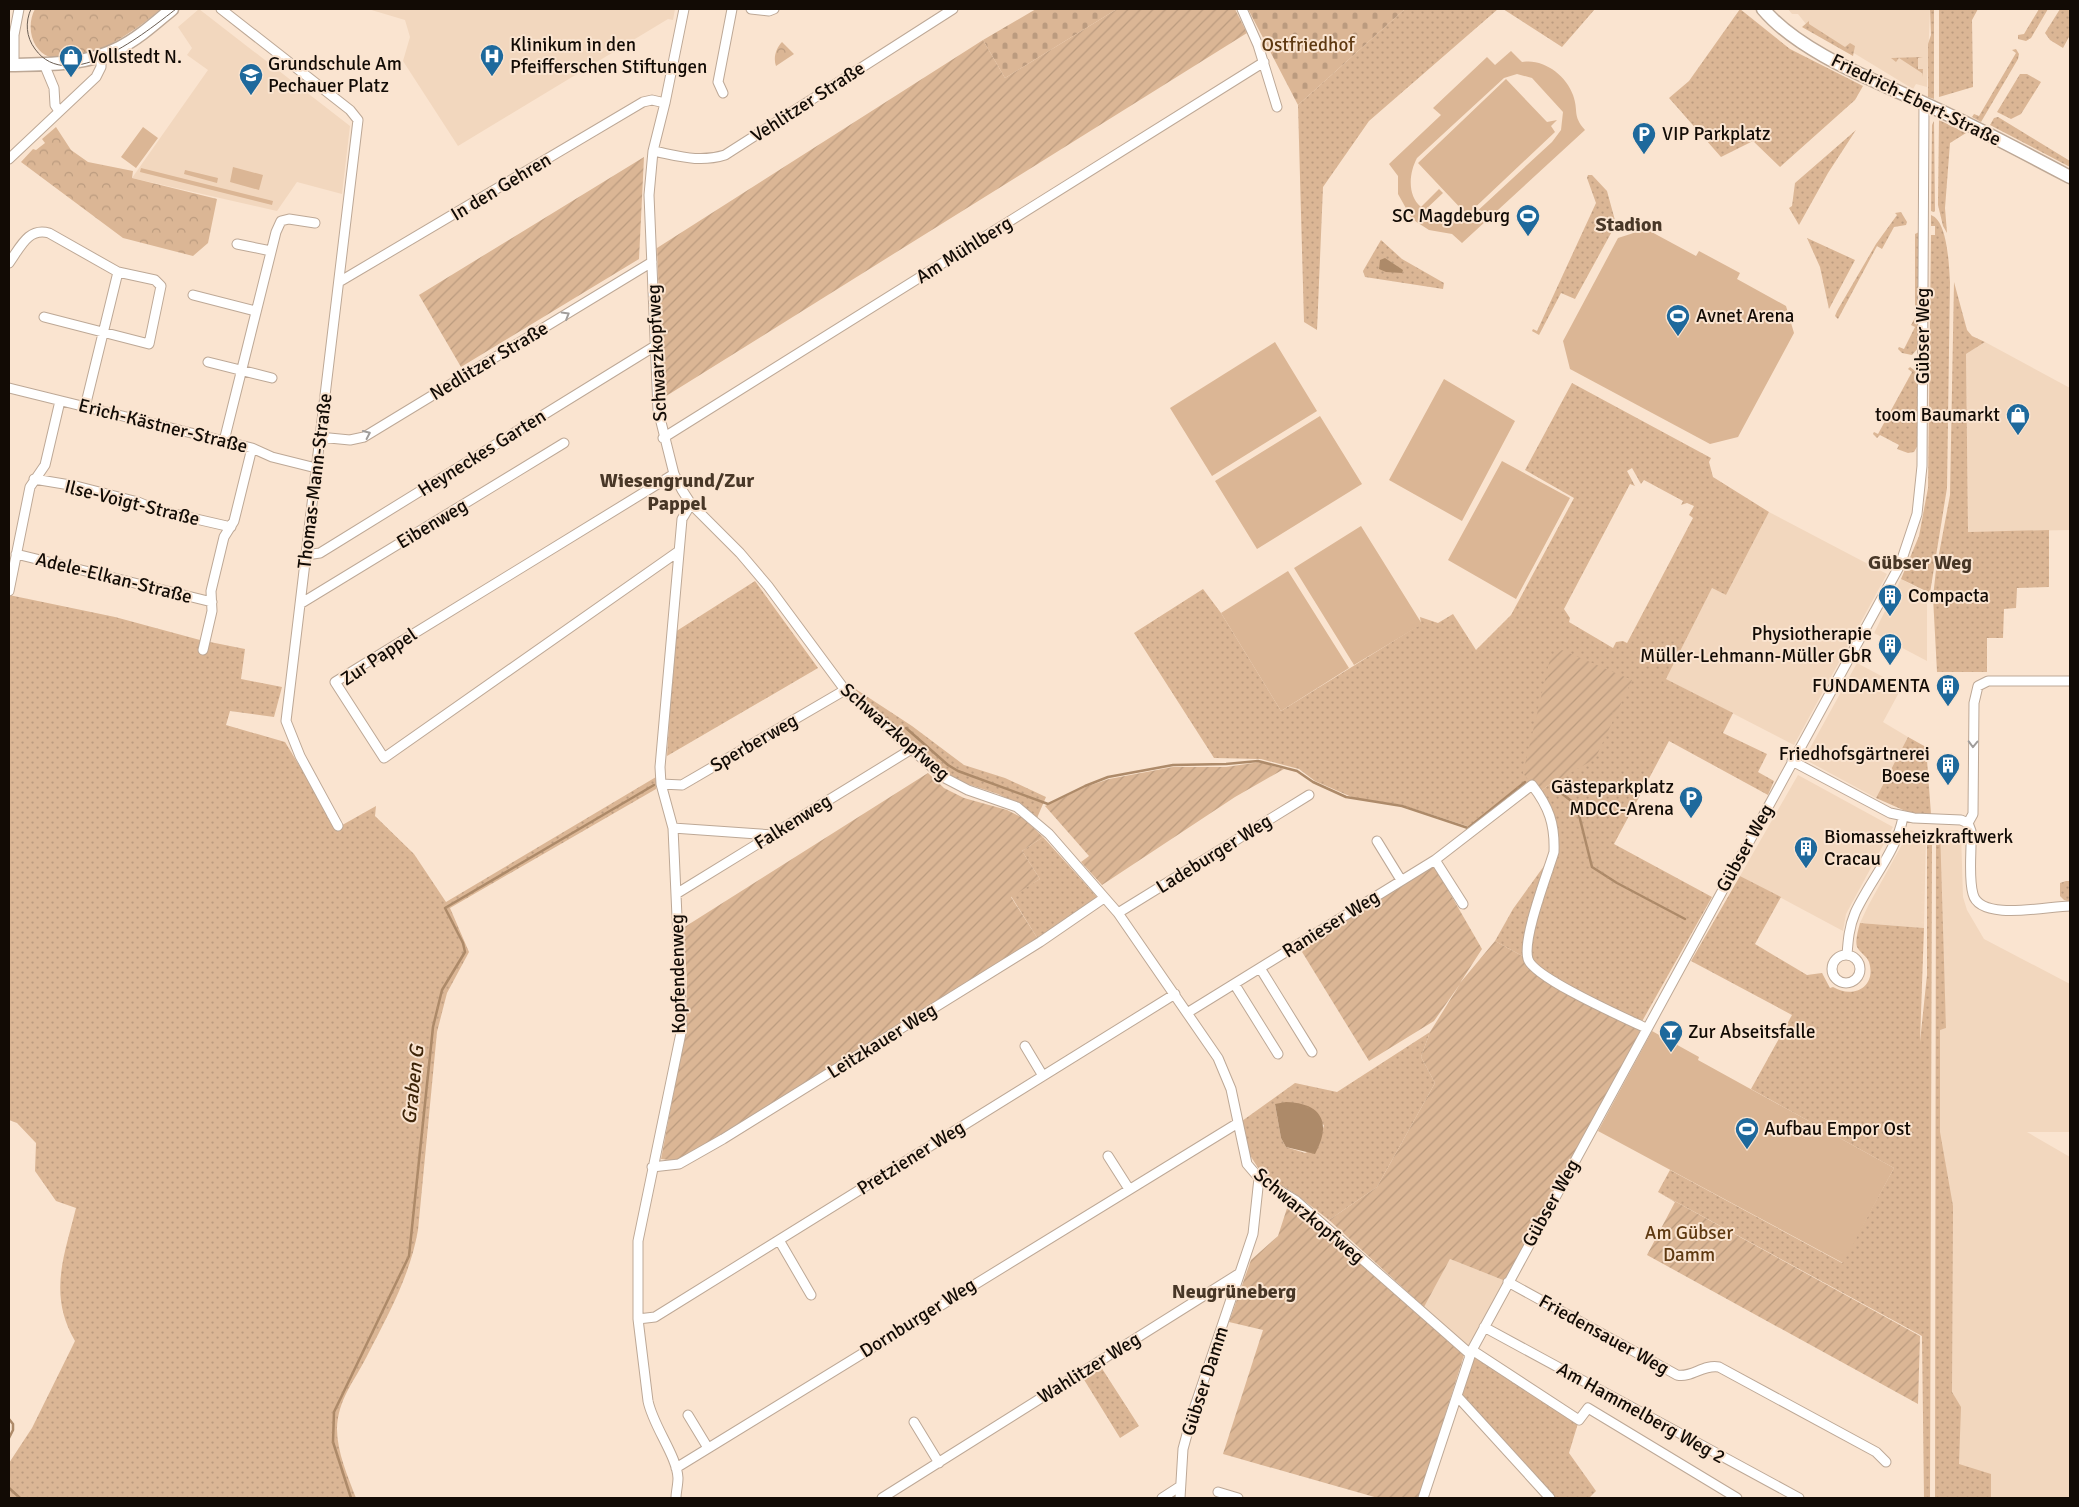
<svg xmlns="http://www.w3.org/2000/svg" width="2079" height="1507" font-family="Signika,sans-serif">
<defs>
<pattern id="grass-dots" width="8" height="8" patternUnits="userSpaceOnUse" patternTransform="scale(1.25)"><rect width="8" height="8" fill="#dbb695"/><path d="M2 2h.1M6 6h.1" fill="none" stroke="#bb9b7f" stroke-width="1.8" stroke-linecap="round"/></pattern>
<pattern id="cemetery-stones" width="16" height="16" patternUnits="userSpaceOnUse" patternTransform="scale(1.25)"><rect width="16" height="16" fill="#dbb695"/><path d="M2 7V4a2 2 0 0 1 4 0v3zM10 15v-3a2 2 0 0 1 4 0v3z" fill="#bb9b7f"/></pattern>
<pattern id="park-crowns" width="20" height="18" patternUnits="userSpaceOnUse" patternTransform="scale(1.25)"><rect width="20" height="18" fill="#dbb695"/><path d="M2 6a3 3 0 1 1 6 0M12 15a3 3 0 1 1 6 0" fill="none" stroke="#bb9b7f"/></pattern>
<pattern id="garden-furrows" width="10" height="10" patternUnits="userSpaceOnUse" patternTransform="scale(1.25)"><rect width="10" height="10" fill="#dbb695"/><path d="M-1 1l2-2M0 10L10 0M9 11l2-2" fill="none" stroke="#bb9b7f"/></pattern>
</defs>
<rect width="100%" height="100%" fill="#fae4d0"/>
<path fill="#f2d7be" d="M199 9 350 126 342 194 297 182 277 211 132 178 208 70 187 55 192 48 178 27Z
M368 9H675L673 20 668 19 458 146 403 61 410 37 405 20Z
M1788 9H1930L1927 87 1916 84 1913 89 1806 24 1798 14H1792Z
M1985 342 2070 388V530L1968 532 1966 354Z
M1769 512 1887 574 1794 745 1666 679 1712 588 1726 595Z
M1901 579 1927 593V661L1874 633Z
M1857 663 1902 687 1883 722 1908 737 1876 798 1804 759Z
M1798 775 1893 827 1846 914 1843 931 1740 876Z
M1910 830 1926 834 1924 928 1860 923 1868 906Z
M1958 830 1961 833 1963 897 1967 910 1984 939 2070 984V1132H2027L2070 1157V1498H1939L1940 1029 1946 1028 1937 831Z
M1450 1259 1508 1282 1472 1350 1421 1312Z"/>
<path fill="url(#grass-dots)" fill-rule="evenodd" d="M1405 9H1498L1369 121 1323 187 1317 330 1304 322 1298 105Z
M1503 9H1595L1562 47Z
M1740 9 1790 49 1863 86 1855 100 1780 167 1753 141 1721 157 1669 98 1689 81Z
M1930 9H1934V99L1928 97V44L1931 35Z
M1939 9H1978L1972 20 1973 87 1939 97Z
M2039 9H2048L2031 38 2026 41 2018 39V35L2024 34Z
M2060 9H2070V35L2063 48 2050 40 2045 33Z
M1809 21V24L1845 47 1850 43 1855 46 1853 56 1802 27Z
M2016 49 2019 54 2018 59 1981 122 1972 117 1974 114 1979 116 2016 53 2012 50Z
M1923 57 1918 58V69H1923L1922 77V73L1899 58 1896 62 1891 58Z
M2020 74H2027L2041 82 2021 114 2011 119 1997 112Z
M1998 117 2070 161V167L1990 125 1994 118Z
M1939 120 1966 133 1950 143 1945 208 1947 233 1943 226 1938 205Z
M1934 121 1935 211 1934 212 1931 211 1932 125Z
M1856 130 1828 173 1799 225 1789 208 1792 206 1795 183Z
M1588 175H1592L1607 191 1616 224 1575 299 1561 293 1539 335 1532 331 1533 329 1537 331 1596 203 1587 178Z
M1901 212 1907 222 1906 225 1894 227 1882 249 1877 246 1838 319 1835 316 1837 311 1876 244 1897 215 1895 213Z
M1931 215C1948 221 1949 267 1950 282L1947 488 1930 593 1901 579 1919 536 1928 488 1931 235H1935V226H1931Z
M1919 232V347L1912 355 1902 353 1898 349 1899 347 1904 349 1915 327 1911 325 1915 318V234Z
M1807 238 1855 260 1829 309 1820 267Z
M1381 240 1402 259 1444 283 1443 289 1365 277 1363 271Z
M1954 282 1967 330 1972 336 1985 342 1966 354 1968 532 2049 530V587L2017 588 2016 608 2004 609 2003 638H1987V672H1937L1933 597 1936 570 1950 495Z
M1910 367 1918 373V445L1914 452 1908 453 1897 449 1899 445 1880 435 1877 438 1873 434 1874 432 1878 434 1912 372 1908 369Z
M1572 383 1711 458 1709 462 1713 477 1769 512 1726 595 1712 588 1666 679 1733 713 1723 733 1767 754 1758 772 1774 781 1768 795 1669 741 1614 844 1712 897 1640 1025 1552 981 1528 959 1495 941 1513 909 1554 852 1555 839 1538 793 1550 784 1532 785 1473 828 1402 805 1354 798 1315 781 1299 769 1261 759 1214 758 1134 633 1203 589 1221 613 1281 711 1421 624 1420 617 1438 623 1453 614 1476 650 1511 615 1574 498 1525 470ZM1632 468 1641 484 1644 480 1683 501 1681 505 1687 503 1694 506 1689 515 1693 518 1627 643 1623 641 1616 642 1613 648 1569 622 1570 618 1564 609 1630 484 1635 486 1627 471Z
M755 581 818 668 667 756 675 632Z
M9 595 115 617 200 640 245 649 241 679 282 687 274 717 230 711 226 725 285 742 337 828 376 806 375 816 414 854 446 902 656 777V789L450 908 469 952 447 993 437 1032 418 1230C410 1276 388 1315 367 1356 354 1382 338 1399 337 1429 337 1452 348 1477 356 1498H9V1463L32 1428 75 1341C48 1294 64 1257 76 1208L56 1201 35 1171 36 1143 17 1123 9 1120Z
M851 686 912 726 964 765 1005 778 1046 797 1037 818 1026 808 998 794 955 780 938 768Z
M1908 737 1926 747 1931 814 1910 813 1876 798Z
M1940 828 1946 1028 1940 1030V1132L1953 1206 1952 1392 1961 1407 1959 1464 1991 1474V1498H1935L1936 829Z
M1932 833 1930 1498H1924L1922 1336 1658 1192 1670 1170 1842 1263 1894 1168 1751 1089 1792 1015 1691 961 1740 876 1781 897 1755 944 1807 975 1822 973 1830 988 1833 987C1853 999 1877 987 1869 962 1867 956 1860 953 1857 947 1855 940 1858 931 1860 923L1924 928 1920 1042 1927 975V834Z
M1043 837 1097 897 1038 939 1011 896 1040 879 1022 851Z
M2066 881H2069L2070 902 2064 900 2060 896V883Z
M1430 1032 1421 1057 1435 1083 1377 1187 1329 1220 1294 1193 1262 1174 1246 1149 1242 1121 1295 1083 1337 1092ZM1275 1104 1324 1125 1318 1147 1305 1153 1286 1147 1281 1138Z
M1470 1354 1579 1420 1569 1453 1596 1491 1589 1498H1550L1457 1396Z
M1101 1367 1139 1426 1120 1438 1083 1378Z"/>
<path fill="url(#cemetery-stones)" d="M1036 9H1117L1005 78 983 40Z
M1248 9H1405L1298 105Z"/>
<path fill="url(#park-crowns)" d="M35 9H161C138 29 62 85 36 46 29 35 29 20 35 9Z
M782 42 794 54 776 66C773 58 776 48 782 42Z
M56 127 71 150 88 162 133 171 132 178 217 199 208 243 193 256 123 238 21 162 33 149 36 150 45 143 42 139Z"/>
<path fill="url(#garden-furrows)" d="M1117 9H1235L1247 33 663 398 657 248 983 40 1005 78Z
M644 157 639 259 461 367 419 295Z
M1562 650 1632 680 1595 759 1550 784 1538 793 1523 773 1550 659Z
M1260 762 1284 769 1235 797 1102 885 1081 862 1089 856 1045 806 1085 787 1109 779 1173 767H1226Z
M928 773 944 788 964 798 1007 810 1023 818 1043 837 1022 851 1040 879 1011 897 1038 939 795 1090 677 1161 661 1159 686 1028 687 978 683 928Z
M1433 864 1482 949 1460 983 1495 941 1528 959 1531 965 1646 1028 1508 1282 1450 1259 1424 1307 1329 1220 1377 1187 1435 1083 1421 1057 1430 1032 1460 984 1434 1021 1369 1061 1299 947Z
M1658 1192 1920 1336 1918 1404 1647 1255 1675 1202Z
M1289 1202 1465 1352 1419 1498H1378L1223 1454 1263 1330 1229 1322 1251 1260 1278 1236Z"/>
<path fill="#dbb695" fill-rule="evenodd" d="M1511 51 1522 62C1543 58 1566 75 1573 95 1579 112 1572 115 1585 130L1462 243 1452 234 1429 230 1412 219 1398 194V176L1389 164 1441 115 1433 108 1487 57 1495 65ZM1517 74 1532 78 1563 112 1561 130 1552 142 1473 215C1457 222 1436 226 1424 211L1443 193 1439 189 1421 207C1407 195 1409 173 1417 158L1504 78Z
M1506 79 1547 122 1557 120 1551 126 1555 132 1467 215 1418 163Z
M143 127 158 138 136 168 121 157Z
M233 167 263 175 259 190 230 182Z
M141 168 273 201 272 205 140 172Z
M185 170 218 178 217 183 184 174Z
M1646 229 1696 256 1699 251 1740 273 1737 279 1786 306 1794 333 1738 437 1710 444 1570 369 1563 341 1618 238Z
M1275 342 1317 411 1212 476 1170 408Z
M1444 379 1515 421 1462 521 1389 480Z
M1320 416 1362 484 1257 549 1215 481Z
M1502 461 1570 498 1516 599 1448 560Z
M1361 526 1422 624 1354 665 1294 568Z
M1288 571 1349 668 1281 711 1221 613Z
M1652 1031 1699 1057 1698 1060 1894 1168 1843 1263 1598 1131Z"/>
<path fill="#ad8a69" d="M1385 258 1403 270 1402 273 1386 272 1379 269 1380 260Z
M1286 1102C1322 1103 1332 1123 1315 1154L1286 1147 1281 1138 1275 1104Z"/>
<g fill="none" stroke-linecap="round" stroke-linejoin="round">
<path stroke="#ad8a69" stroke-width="2.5" d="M906 728 948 765 958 771 1048 804 1085 786 1108 777 1173 765 1226 764 1258 761 1297 771 1313 782 1346 797 1402 806 1468 828 1525 782
M1561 793 1574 803 1578 811 1592 867 1617 883 1685 919
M9 1419 13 1424V1430L9 1438
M9 1488 20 1498
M351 1498 333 1442 334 1412 409 1256 433 1027 442 990 465 952 463 943 445 908 654 785"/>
<g stroke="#bda896" stroke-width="11">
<path id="street" d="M221 9 350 110 358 120 286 721 300 756 338 826
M684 9 665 103 653 151 649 195 658 410 674 474 682 490 691 504 740 553 768 586 845 690 943 777 968 790 1017 807 1049 834 1118 913 1218 1058 1231 1089 1247 1164 1259 1178 1295 1200 1470 1354
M751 9 769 11 774 9
M1242 9 1258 45 1277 107
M44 64 54 88 55 105 59 111
M14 65V35L19 9
M723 93 718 82 732 9
M653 151C679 156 699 163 725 155L953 9
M9 159 96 77 101 67V56
M237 244 271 251
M9 263C20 248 28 227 49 233L118 272 85 407
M339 282 643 102 652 100 665 103
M193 295 255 311
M44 317 149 344 161 286 155 280 118 272
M208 362 272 378
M9 388 252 448 272 457 316 468
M319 437 350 440 364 437 652 262
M663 438 1264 62
M224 441 276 232 281 221 289 219 315 223
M674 474 335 682 384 758 679 551
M34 479 76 486 138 502 157 510 231 527
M16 554 212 602
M306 555 320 553 655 346
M9 591 30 487 45 465 60 401
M300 604 564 443
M203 650 212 611 211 591 224 537 234 521 252 448
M2070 681H1988L1978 686 1974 703 1973 814 1968 823 1971 831C1972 849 1968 877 1973 894 1980 922 2048 906 2070 906
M1792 761 1890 813 1914 818 1961 820 1968 823
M661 784 682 785 845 690
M673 828 773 835
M1377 841 1401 880
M1435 860 1463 904
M676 894 910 750
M1118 913 1309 795
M1832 969a14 14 0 1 1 28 0a14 14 0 1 1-28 0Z
M1847 955C1848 941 1849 927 1855 913 1869 882 1897 851 1903 817
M1260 968 1312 1052
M1235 985 1278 1054
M1187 1013 1435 860 1532 785C1549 807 1555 824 1554 852 1547 875 1522 939 1528 959 1534 978 1625 1018 1646 1028
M1025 1046 1043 1076
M1108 1156 1129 1189
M652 1167 679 1164 723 1139 1040 942 1104 898
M779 1240 811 1295
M1508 1282 1677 1375C1692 1378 1703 1364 1719 1367L1876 1452 1886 1462
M638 1319 655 1317 1175 994
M1484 1327 1799 1498
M1472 1350 1579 1420 1588 1408 1737 1498
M1457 1396 1550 1498
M688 1415 708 1448
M914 1422 939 1463
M676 1468 1238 1123
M1218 1492 1238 1498
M676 1498C676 1492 678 1485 678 1478 677 1456 653 1426 648 1401L638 1319V1241L682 1028 673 828 661 784 660 767 682 519 691 504
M882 1498 1240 1273
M1162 1498 1179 1487
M1180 1498 1183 1449 1193 1412 1253 1234 1259 1178
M1423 1498 1472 1350 1900 565 1917 514 1922 466 1924 103"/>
</g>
<g stroke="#bda896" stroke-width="15">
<path id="secondary" d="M1763 9C1802 55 1880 82 1934 108 1980 129 2025 153 2070 177
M9 65C46 64 85 66 119 48 139 38 155 23 172 9"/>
</g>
<use href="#street" stroke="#fff" stroke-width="9"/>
<use href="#secondary" stroke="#fff" stroke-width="12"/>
<path stroke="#6b5e53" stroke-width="1" d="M31 9C25 22 26 37 35 49 69 96 146 32 176 9"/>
</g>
<defs><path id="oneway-chevron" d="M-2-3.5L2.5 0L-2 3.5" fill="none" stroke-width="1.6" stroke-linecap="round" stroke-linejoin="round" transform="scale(1.25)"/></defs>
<g stroke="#a09d9b">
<use href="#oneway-chevron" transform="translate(566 315) rotate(-31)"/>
<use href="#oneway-chevron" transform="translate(367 434) rotate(-25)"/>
<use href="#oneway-chevron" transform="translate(1973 744) rotate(91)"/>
</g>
<defs>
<g id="hospital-pin" transform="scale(1.25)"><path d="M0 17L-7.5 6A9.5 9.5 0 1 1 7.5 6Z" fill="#1e699c" stroke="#fae4d0"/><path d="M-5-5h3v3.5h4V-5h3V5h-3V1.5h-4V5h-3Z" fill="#fff"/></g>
<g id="shop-pin" transform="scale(1.25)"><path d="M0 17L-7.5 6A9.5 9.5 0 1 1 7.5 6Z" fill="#1e699c" stroke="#fae4d0"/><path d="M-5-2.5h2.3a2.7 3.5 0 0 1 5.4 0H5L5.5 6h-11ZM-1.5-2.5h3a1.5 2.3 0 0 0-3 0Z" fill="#fff"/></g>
<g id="school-pin" transform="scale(1.25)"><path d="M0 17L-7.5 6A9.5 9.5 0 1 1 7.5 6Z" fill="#1e699c" stroke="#fae4d0"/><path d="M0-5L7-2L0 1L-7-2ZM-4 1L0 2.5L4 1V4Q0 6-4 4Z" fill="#fff"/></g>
<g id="parking-pin" transform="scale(1.25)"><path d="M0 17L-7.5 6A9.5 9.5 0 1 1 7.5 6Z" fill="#1e699c" stroke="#fae4d0"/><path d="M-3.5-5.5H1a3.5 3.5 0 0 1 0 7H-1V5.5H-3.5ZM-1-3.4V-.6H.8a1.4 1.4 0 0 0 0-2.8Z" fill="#fff"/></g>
<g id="stadium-pin" transform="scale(1.25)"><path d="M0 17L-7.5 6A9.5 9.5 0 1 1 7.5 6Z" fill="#1e699c" stroke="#fae4d0"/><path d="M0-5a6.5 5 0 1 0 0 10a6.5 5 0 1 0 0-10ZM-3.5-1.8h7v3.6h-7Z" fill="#fff"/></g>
<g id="building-pin" transform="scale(1.25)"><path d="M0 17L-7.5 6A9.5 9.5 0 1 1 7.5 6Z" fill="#1e699c" stroke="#fae4d0"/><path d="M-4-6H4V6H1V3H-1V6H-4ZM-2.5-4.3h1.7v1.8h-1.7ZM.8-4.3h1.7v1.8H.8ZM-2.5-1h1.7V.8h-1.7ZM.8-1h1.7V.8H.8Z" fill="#fff"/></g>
<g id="bar-pin" transform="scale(1.25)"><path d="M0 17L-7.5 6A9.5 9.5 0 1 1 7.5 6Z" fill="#1e699c" stroke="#fae4d0"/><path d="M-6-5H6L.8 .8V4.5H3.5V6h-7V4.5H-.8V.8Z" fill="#fff"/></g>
</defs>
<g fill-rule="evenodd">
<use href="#hospital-pin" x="492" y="56"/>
<use href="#shop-pin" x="71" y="57"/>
<use href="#school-pin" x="251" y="75"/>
<use href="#parking-pin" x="1644" y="134"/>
<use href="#stadium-pin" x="1528" y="216"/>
<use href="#stadium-pin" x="1678" y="316"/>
<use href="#shop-pin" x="2018" y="415"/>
<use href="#building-pin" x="1890" y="596"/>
<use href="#building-pin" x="1890" y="645"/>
<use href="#building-pin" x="1948" y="686"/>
<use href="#building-pin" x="1948" y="765"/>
<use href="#parking-pin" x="1691" y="798"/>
<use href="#building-pin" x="1806" y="848"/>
<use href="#bar-pin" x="1671" y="1032"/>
<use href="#stadium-pin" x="1747" y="1129"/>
</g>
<g text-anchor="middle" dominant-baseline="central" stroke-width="4" stroke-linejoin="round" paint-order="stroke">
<g font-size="19" fill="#120b05" stroke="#fae4d0" text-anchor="start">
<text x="510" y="45">Klinikum in den<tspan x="510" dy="22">Pfeifferschen Stiftungen</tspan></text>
<text x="88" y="57">Vollstedt N.</text>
<text x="268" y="64">Grundschule Am<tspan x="268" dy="22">Pechauer Platz</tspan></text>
<text x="1662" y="134">VIP Parkplatz</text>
<text x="1510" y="216" text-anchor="end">SC Magdeburg</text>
<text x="1696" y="316">Avnet Arena</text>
<text x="2000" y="415" text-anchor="end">toom Baumarkt</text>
<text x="1908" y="596">Compacta</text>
<text x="1872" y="634" text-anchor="end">Physiotherapie<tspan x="1872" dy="22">Müller-Lehmann-Müller GbR</tspan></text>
<text x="1930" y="686" text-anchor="end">FUNDAMENTA</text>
<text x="1930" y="754" text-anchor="end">Friedhofsgärtnerei<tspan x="1930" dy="22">Boese</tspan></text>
<text x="1674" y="787" text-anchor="end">Gästeparkplatz<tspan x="1674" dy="22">MDCC-Arena</tspan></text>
<text x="1824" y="837">Biomasseheizkraftwerk<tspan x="1824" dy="22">Cracau</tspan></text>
<text x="1688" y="1032">Zur Abseitsfalle</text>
<text x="1764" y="1129">Aufbau Empor Ost</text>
</g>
<g font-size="19" fill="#5e3911" stroke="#fae4d0">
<text x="1308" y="45">Ostfriedhof</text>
<text x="1689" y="1233">Am Gübser<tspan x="1689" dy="22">Damm</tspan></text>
</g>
<g font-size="19" fill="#120b05" stroke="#fae4d0">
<text transform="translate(1916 100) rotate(26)">Friedrich-Ebert-Straße</text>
<text transform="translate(808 102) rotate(-33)">Vehlitzer Straße</text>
<text transform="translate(501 187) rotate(-31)">In den Gehren</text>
<text transform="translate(964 250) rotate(-32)">Am Mühlberg</text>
<text transform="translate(1923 336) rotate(-90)">Gübser Weg</text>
<text transform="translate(657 353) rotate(-93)">Schwarzkopfweg</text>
<text transform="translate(489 361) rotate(-31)">Nedlitzer Straße</text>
<text transform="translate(163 426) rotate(14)">Erich-Kästner-Straße</text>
<text transform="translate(482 453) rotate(-32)">Heyneckes Garten</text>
<text transform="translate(315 481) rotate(-83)">Thomas-Mann-Straße</text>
<text transform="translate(132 503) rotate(14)">Ilse-Voigt-Straße</text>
<text transform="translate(432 524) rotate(-31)">Eibenweg</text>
<text transform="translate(114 578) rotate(14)">Adele-Elkan-Straße</text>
<text transform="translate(379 657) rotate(-34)">Zur Pappel</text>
<text transform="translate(895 732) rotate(41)">Schwarzkopfweg</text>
<text transform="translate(754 743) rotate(-30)">Sperberweg</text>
<text transform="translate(793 822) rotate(-32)">Falkenweg</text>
<text transform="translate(1745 848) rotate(-61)">Gübser Weg</text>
<text transform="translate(1214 854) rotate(-32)">Ladeburger Weg</text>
<text transform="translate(1331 924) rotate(-32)">Ranieser Weg</text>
<text transform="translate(678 974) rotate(-91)">Kopfendenweg</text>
<text transform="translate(882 1041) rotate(-32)">Leitzkauer Weg</text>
<text transform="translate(911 1158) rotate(-32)">Pretziener Weg</text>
<text transform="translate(1551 1203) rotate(-61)">Gübser Weg</text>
<text transform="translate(1309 1216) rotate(40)">Schwarzkopfweg</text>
<text transform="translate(918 1318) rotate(-32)">Dornburger Weg</text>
<text transform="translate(1604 1335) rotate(29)">Friedensauer Weg</text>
<text transform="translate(1089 1368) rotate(-32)">Wahlitzer Weg</text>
<text transform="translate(1205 1381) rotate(-72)">Gübser Damm</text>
<text transform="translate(1641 1413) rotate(29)">Am Hammelberg Weg 2</text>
</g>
<g font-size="20" font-weight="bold" fill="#483727" stroke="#fae4d0">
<text x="1629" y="224">Stadion</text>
<text x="677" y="480">Wiesengrund/Zur<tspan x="677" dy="23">Pappel</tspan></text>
<text x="1920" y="562">Gübser Weg</text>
<text x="1234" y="1291">Neugrüneberg</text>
</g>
<g font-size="20" font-style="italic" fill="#3d2408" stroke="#fae4d0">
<text transform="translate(413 1085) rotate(-84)">Graben G</text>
</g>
</g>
<rect width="2079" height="1507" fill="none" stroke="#120b05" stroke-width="20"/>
</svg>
